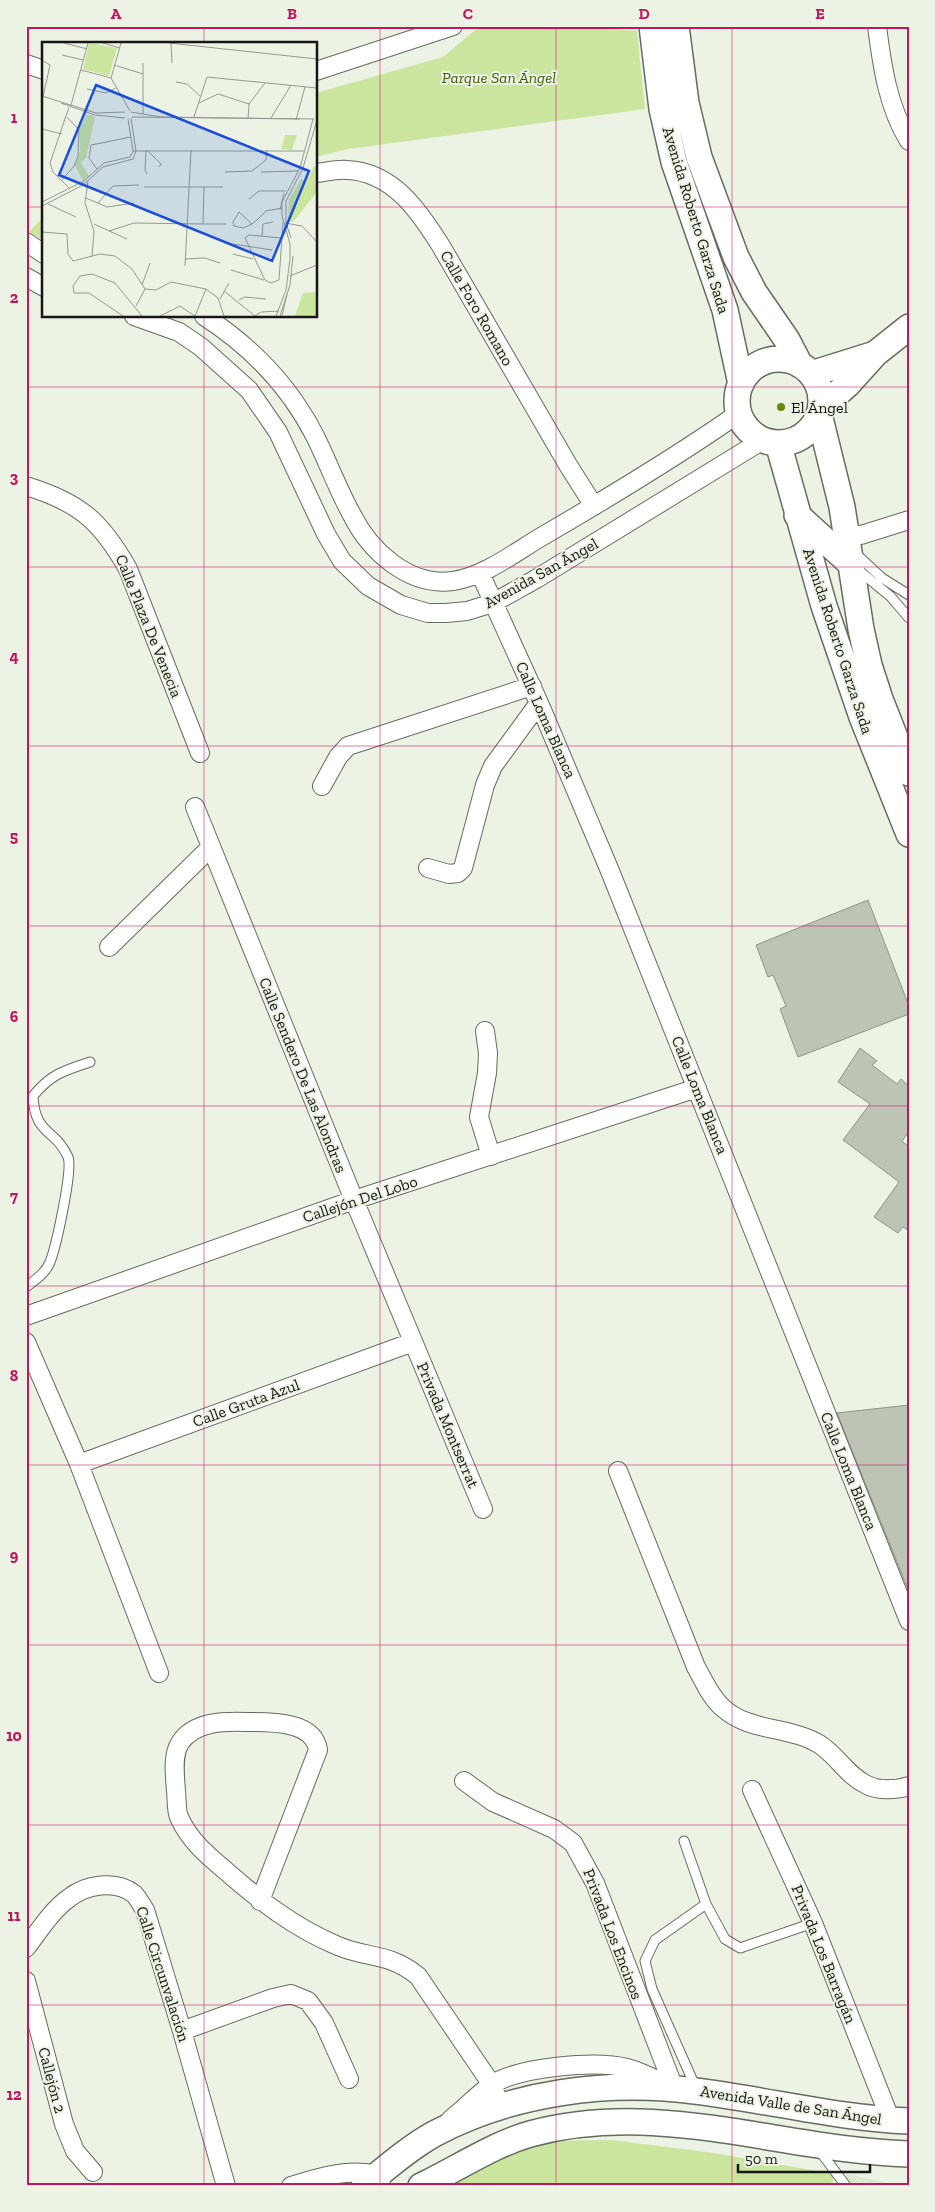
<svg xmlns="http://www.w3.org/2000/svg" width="935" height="2212" font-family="'Zilla Slab',serif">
<rect width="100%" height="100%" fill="#ecf2e4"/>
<path fill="#dee7d1" d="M847 2174 900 2186H845Z"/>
<path fill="#cbe59f" d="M480 26H572L637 31 645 109 348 149 316 157V93L443 57Z
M44 216V240L29 232Z
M612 2140 714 2153 834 2174 832 2186H447L473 2166 542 2141Z"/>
<path fill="#bdc3b5" stroke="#8e9486" d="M868 900 909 1006V1014L798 1057 780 1009 786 1006 773 975 768 977 756 945Z
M860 1048 877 1061 872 1065 897 1084 901 1079 909 1086V1131L902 1141 909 1147V1231L903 1227 898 1233 874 1217 899 1182 843 1140 870 1104 838 1082Z
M909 1405V1592L837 1413Z"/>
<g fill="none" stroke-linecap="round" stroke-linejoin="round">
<g stroke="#666c5f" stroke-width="11">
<path id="lane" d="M854 552 882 578 909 595
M857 569 890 596 909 618
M26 1287C35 1280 46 1273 50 1262 56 1247 73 1170 68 1157 55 1128 35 1136 33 1096 51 1074 65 1070 90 1062
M684 1841 706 1904 725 1939 740 1948 813 1923
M696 2088 652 1989 645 1961 655 1940 706 1904
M819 2150 846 2186"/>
</g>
<g stroke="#666c5f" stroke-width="20">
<path id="street" d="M877 26C882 66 888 107 909 141
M26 64 44 70
M316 71 453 26
M316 173C326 172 337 169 347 170 393 172 419 211 441 246L568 465 594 506
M26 242 44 254
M26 277 44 287
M134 316 179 332 201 347 249 390 278 432 326 534 342 561 368 586 401 605 428 613H446L467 611 493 603 536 579 763 440
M204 316C252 347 289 385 315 436 328 462 338 490 352 515 370 551 409 587 453 581 485 576 514 553 541 537 608 498 675 458 739 413
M26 486C79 502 101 521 128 569L200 753
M846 534 861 535 909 520
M480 573 539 703 610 871 909 1621
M322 786 338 757 348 746 532 686
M195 807 354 1200 483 1509
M428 868 449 874 458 873 463 868 485 785 493 766 539 703
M109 947 211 847
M485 1031 488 1053 487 1073 479 1117 491 1156
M26 1316 354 1200 697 1088
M26 1342 79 1464 413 1342
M79 1464 159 1673
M618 1471 696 1667C704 1681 711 1698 723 1708 749 1732 789 1726 819 1744 837 1755 847 1776 867 1785 878 1791 897 1790 909 1786
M464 1781 493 1802 554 1829 573 1843 595 1883 674 2088
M752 1790 813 1923 891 2121
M260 1901 318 1750C314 1721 271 1722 248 1722 225 1721 194 1721 180 1743 172 1755 175 1777 176 1791 177 1799 176 1810 179 1817 189 1840 207 1855 226 1871 260 1901 295 1928 338 1946 369 1959 388 1952 418 1976L492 2085 501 2107
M26 1948C39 1931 52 1910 69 1898 85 1885 116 1879 134 1894 138 1898 141 1904 145 1910L182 2031 226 2186
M26 1981 64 2124 75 2151 93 2172
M182 2031 273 1998 291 1994 308 2001 324 2023 349 2079
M450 2120C464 2109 477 2095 491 2085 518 2067 596 2060 627 2068 642 2072 655 2079 669 2086
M291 2186C319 2177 349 2168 378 2175L381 2180"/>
</g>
<g stroke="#666c5f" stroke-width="28">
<path id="secondary" d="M652 26 662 109 674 162 725 310 741 384
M676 26 686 103 699 157 736 257 754 292 787 340 800 365
M737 401a42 42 0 1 1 84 0a42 42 0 1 1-84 0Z
M811 374 875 354
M821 408 847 385 875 354 909 327
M819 414 842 507 861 629 869 665 880 699 909 773
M778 443 824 606 862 717 909 834
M797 515 851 564
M364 2186C386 2168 409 2148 434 2134 513 2092 608 2080 695 2091 767 2100 837 2118 909 2121
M421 2186C457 2169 492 2145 530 2134 659 2099 780 2150 909 2154"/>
</g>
<use href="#lane" stroke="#fff" stroke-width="9"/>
<use href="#street" stroke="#fff" stroke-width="18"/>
<use href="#secondary" stroke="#fff" stroke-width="25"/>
</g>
<path fill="none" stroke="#c2185b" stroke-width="1" stroke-opacity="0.55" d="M204 26V44M380 26V2186M556 26V2186M732 26V2186M26 207H44M316 207H909M204 316V2186M26 387H909M26 567H909M26 746H909M26 926H909M26 1106H909M26 1286H909M26 1465H909M26 1645H909M26 1825H909M26 2005H909"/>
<circle fill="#688a0a" stroke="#ecf2e4" stroke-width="2" cx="781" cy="407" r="5"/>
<g text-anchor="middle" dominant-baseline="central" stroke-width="4" stroke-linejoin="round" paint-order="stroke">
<g font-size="16" font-style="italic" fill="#455b0d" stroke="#ecf2e4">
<text x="499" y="77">Parque San Ángel</text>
</g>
<g font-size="16" fill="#151712" stroke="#ecf2e4">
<text transform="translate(696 220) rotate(73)">Avenida Roberto Garza Sada</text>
<text transform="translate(477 308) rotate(60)">Calle Foro Romano</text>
<text transform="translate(541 573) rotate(-29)">Avenida San Ángel</text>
<text transform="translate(149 626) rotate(68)">Calle Plaza De Venecia</text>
<text transform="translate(838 641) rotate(72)">Avenida Roberto Garza Sada</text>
<text transform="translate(546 720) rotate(66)">Calle Loma Blanca</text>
<text transform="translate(303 1075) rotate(68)">Calle Sendero De Las Alondras</text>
<text transform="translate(700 1095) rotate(68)">Calle Loma Blanca</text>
<text transform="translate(360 1199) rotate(-18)">Callejón Del Lobo</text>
<text transform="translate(246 1403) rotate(-20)">Calle Gruta Azul</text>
<text transform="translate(448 1425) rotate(67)">Privada Montserrat</text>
<text transform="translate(849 1471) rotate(68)">Calle Loma Blanca</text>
<text transform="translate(613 1934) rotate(69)">Privada Los Encinos</text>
<text transform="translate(824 1954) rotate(68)">Privada Los Barragán</text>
<text transform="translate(163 1974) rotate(72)">Calle Circunvalación</text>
<text transform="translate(52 2080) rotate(75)">Callejón 2</text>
<text transform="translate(791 2105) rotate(9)">Avenida Valle de San Ángel</text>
</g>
<g font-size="16" fill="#151712" stroke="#ecf2e4" text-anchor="start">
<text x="791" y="407">El Ángel</text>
</g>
</g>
<g transform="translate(42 42)">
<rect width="275" height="275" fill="#ecf2e4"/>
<path d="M47 1 75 6 67 34 41 27ZM45 72 53 75 44 116 39 121 47 134 41 139 33 124 38 109V86ZM243 93H255L250 108 239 107ZM272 124H275V150L251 180 246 179 247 157 259 137 264 140ZM275 250V274H253L261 251Z" fill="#cbe59f"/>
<path fill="none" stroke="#969a90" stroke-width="1" d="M22 1 45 7M61 1 78 6M79 1 69 36 88 69M127 1 275 17M129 1 130 21M20 13 41 18M0 18 8 23 1 55M101 21V72M72 23 101 32M39 28 69 36M134 40 145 42 158 54M45 47 64 51 74 46M0 54 54 71 83 70M19 61 53 73 83 76M157 61 176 52 207 62M29 63 46 1M27 65 8 121 11 130 28 147M89 70 119 75 272 77M90 75 258 77M152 75 165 35 275 46M229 76 249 43M206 77 207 62 223 41M254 78 263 45M0 87 20 92M104 108 103 128 105 132M91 109H262M106 109 119 122 117 125M55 127 47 116 49 103 89 95M183 130 210 129 224 118 225 108M219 130 256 129M19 139 32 124 36 114 37 88 25 75M46 139 43 161 52 189 50 214M102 145H181M44 156 65 165 92 161M207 157 217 149H244M0 160 42 139 62 121 88 115 91 109 86 77M56 161 71 144 97 143M6 162 34 175M0 164 41 143 61 125 91 117 94 109 89 76M238 168 242 151M243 181 260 184 275 200M52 182 85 197M161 182H184M210 182 197 170 191 180 192 184 201 186 210 182 215 178 224 169 240 166M67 189 92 181 161 182 162 145M0 190 25 192 26 212 31 219 58 212 73 214 90 227 103 247M220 194 221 182 231 180M239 196 207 193 203 196 223 238 229 241 237 238 241 181M249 196 244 181V159L261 126 275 78M191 202 230 208M191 212 211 217M143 217 163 216 178 221M143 224 149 108M189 228 222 238M248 234 275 223M100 243 108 221M103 247 114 248 129 240 164 247 176 256 182 274M182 249 213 274M178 257 187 241M197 258 203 255 224 257M94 264 103 247M81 274 47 251H32L31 244 38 234 50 232 73 241 100 274M118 274 138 264 153 274M153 274 164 247M213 274 219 270 237 269M234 274 244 248 248 217V202L240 174V160L258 126 271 77M238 274 248 243 251 214M240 274 245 252"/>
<path fill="#1d4ed8" fill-opacity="0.15" stroke="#1d4ed8" stroke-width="2.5" d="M54 43 267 129 230 219 17 133Z"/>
<rect width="275" height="275" fill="none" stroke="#151712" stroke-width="2.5"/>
</g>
<rect width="935" height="2212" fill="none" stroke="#ecf2e4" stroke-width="55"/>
<path d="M738 2164v8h132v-8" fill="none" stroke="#151712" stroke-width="2.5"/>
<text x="745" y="2164" font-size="15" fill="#151712" stroke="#ecf2e4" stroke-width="4" paint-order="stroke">50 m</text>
<rect x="28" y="28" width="880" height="2156" fill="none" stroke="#c2185b" stroke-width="2"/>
<g font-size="16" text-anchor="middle" font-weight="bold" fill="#c2185b">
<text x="116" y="19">A</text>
<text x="292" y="19">B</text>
<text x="468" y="19">C</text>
<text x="644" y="19">D</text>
<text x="820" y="19">E</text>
<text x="14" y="123">1</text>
<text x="14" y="303">2</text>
<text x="14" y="483">3</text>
<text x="14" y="662">4</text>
<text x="14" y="842">5</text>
<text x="14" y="1022">6</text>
<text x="14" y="1202">7</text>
<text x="14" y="1381">8</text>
<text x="14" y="1561">9</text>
<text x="14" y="1741">10</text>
<text x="14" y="1921">11</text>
<text x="14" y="2100">12</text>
</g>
</svg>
